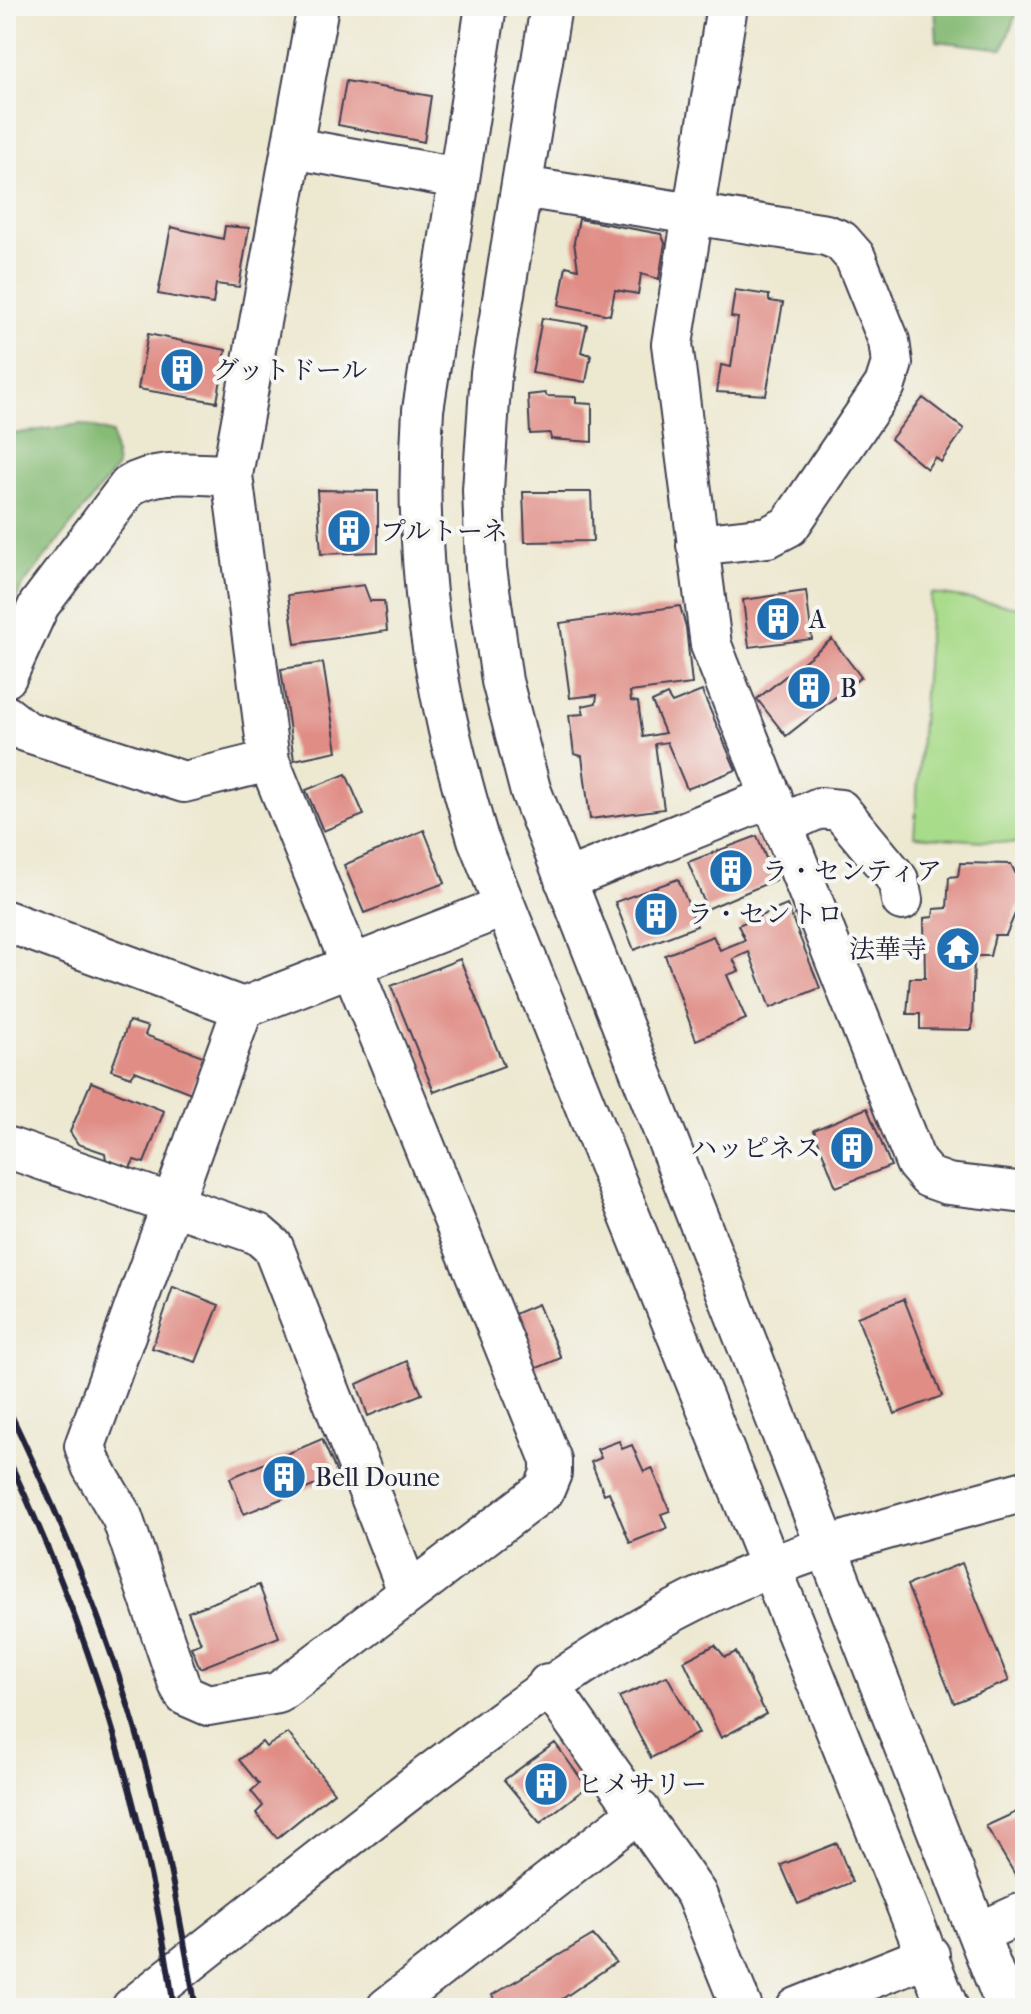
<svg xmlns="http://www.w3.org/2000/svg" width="1031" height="2014" font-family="'IM FELL French Canon','Noto Serif JP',serif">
<rect width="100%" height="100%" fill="#f6f6f2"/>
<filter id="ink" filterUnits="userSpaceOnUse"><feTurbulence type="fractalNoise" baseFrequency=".0125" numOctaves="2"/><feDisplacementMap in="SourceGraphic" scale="16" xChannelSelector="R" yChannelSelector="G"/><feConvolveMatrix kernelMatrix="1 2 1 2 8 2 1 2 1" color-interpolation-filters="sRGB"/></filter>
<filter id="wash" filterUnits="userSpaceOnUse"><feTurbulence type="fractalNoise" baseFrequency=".006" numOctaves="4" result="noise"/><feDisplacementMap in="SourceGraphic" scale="32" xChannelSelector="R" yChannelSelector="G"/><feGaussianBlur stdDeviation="1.8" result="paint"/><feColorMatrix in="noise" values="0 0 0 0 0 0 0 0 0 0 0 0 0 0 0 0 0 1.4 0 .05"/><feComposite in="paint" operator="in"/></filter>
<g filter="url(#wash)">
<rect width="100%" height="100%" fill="#ede8d0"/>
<path fill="#a8db8a" stroke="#657e62" stroke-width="2" d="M931 593 1025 608V844L914 836Z"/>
<path fill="#86bb76" stroke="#546e58" stroke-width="2" d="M935 6H1019L1003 49 937 41Z
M81 424 112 433 117 467 21 588 6 624V435Z"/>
<g id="blocks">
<path fill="#e08d86" d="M346 81 431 96 424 142 338 125Z
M579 219 661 234 665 243 659 279 641 274 638 294 615 290 610 315 559 305 566 266 578 269 574 242Z
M225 226 249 228 239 287 216 284 213 304 158 294 171 227 223 239Z
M735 290 769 295V301L783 303 766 395 717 392 721 365 731 367 738 318 731 317Z
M542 318 587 325 581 352 591 355 586 382 532 373Z
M148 334 226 350 217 402 138 389Z
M545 393 547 396 576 397V403L592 404V442L551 439 550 433 530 434 528 395Z
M923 398 964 429 941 462 935 457 927 469 891 439Z
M317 490 378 491V552L321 554Z
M523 492H591L593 541 525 542Z
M364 585 370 601H384L387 631 295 644 288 595Z
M806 591 812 639 749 647 743 600Z
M680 606 686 627 692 684 630 692 631 701 638 702 643 737 665 733 652 702 667 695 672 703 702 691 736 770 687 789 667 742 655 744 664 809 590 819 582 756 574 754 569 715 584 714 582 706 596 703 597 695 570 698 560 623Z
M832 639 861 677 786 736 757 699Z
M323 663 337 751 294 760 281 669Z
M346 774 364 815 323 831 306 790Z
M424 830 445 883 364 913 344 865Z
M757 836 775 880 707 909 688 862Z
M960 863 1011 864 1023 889 1021 900 1006 935H995L990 956H974L972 1030 920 1029V1014H907L910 978H925L924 918 933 917 934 909 947 908 949 877 958 876Z
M678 879 697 926 634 950 615 902Z
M787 905 820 988 770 1008 749 952 733 959 739 971 727 975 746 1019 696 1040 665 955 713 936 720 950 745 940 738 925Z
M460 959 504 1066 434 1092 391 986Z
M129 1021 148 1027 145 1035 203 1056 191 1093 135 1071 131 1077 111 1070Z
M91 1082 164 1111 144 1163 134 1160 130 1168 106 1160 105 1153 78 1144 70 1132Z
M867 1108 891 1166 836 1187 814 1130Z
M173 1287 219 1305 196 1362 152 1348Z
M904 1299 942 1396 895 1414 857 1317Z
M538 1304 561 1358 535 1369 512 1315Z
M407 1361 422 1394 368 1416 357 1384Z
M322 1439 338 1476 244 1514 230 1478Z
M619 1441 622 1449 632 1445 644 1472 652 1468 670 1511 661 1514 667 1528 630 1543 609 1492 604 1494 591 1462 601 1458 597 1449Z
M962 1563 1009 1681 954 1703 907 1585Z
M259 1585 279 1637 200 1668 191 1647 201 1643 188 1612Z
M715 1645 725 1657 736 1652 766 1714 721 1738 684 1661Z
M667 1676 699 1733 651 1758 619 1697Z
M288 1733 334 1792 277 1838 256 1813 263 1806 251 1791 259 1784 239 1760 262 1742 266 1747Z
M555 1743 587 1787 540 1823 504 1780Z
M1025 1808V1886H1022L986 1826Z
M837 1843 852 1882 798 1904 781 1865Z
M593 1935 616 1962 549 2008H500L492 1995Z
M893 1998 897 2008H867Z"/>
</g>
</g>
<g filter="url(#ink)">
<use href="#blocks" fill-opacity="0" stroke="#404051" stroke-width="2"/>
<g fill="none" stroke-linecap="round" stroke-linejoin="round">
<g stroke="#404051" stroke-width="44">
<path id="minor" d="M486 6 423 410C413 564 433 691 478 839L948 2008
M551 6 491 373 483 490 486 568 502 681 530 789 1007 2008
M727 6 672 344 711 645 916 1163 928 1177 948 1184 1025 1193
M293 148 458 178
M522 187 826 235 841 241 855 257 889 341 892 363 885 385 789 526 768 537 697 545
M6 677 39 605 129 486C160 467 197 475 232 475
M6 716 25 731 184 782 269 761
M784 824 819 808 840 810 898 880 902 900
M565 880 772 797
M6 921 243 1008 505 906
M243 1008 85 1446 92 1466 122 1517 179 1684 185 1695 208 1705 278 1693 544 1490 551 1473V1460L269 761 232 475 318 6
M6 1147 258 1234 273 1247 408 1591
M548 1684 696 1894 742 2008
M981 1932 1025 1912
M132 2008C226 1933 321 1858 417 1784 507 1716 591 1652 693 1601 798 1548 913 1522 1025 1491
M387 2008 640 1811
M797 2008 929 1955"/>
</g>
<use href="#minor" stroke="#fff" stroke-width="40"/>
<path stroke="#22223b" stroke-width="6" d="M6 1404C63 1523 115 1647 148 1775 168 1851 182 1930 196 2008
M6 1454C89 1629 147 1817 174 2008"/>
</g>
</g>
<defs>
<g id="building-disc" transform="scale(2.3)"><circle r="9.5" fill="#1f6fb2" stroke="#f6f6f2"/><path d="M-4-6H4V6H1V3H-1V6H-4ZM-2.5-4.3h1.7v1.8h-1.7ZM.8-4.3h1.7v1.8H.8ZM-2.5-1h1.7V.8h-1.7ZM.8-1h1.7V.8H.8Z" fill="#fff"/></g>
<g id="temple-disc" transform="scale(2.3)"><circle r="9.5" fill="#1f6fb2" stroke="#f6f6f2"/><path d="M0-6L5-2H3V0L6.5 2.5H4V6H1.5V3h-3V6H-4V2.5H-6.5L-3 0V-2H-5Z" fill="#fff"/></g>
</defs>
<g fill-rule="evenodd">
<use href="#building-disc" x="182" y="370"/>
<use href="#building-disc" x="349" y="531"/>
<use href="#building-disc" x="778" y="619"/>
<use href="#building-disc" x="809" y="688"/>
<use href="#building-disc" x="731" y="871"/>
<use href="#building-disc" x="656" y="914"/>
<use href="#temple-disc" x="958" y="949"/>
<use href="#building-disc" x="852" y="1148"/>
<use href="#building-disc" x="284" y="1477"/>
<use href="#building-disc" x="546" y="1784"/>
</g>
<g text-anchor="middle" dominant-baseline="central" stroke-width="8" stroke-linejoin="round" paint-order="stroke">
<g font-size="26" fill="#22223b" stroke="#f6f6f2" text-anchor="start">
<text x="213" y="370">グットドール</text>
<text x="380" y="531">プルトーネ</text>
<text x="809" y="619">A</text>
<text x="840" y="688">B</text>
<text x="762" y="871">ラ・センティア</text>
<text x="687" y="914">ラ・セントロ</text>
<text x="927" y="949" text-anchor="end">法華寺</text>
<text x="821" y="1148" text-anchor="end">ハッピネス</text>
<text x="315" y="1477">Bell Doune</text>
<text x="577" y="1784">ヒメサリー</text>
</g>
</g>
<rect width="1031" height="2014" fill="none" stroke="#f6f6f2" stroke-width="32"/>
</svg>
